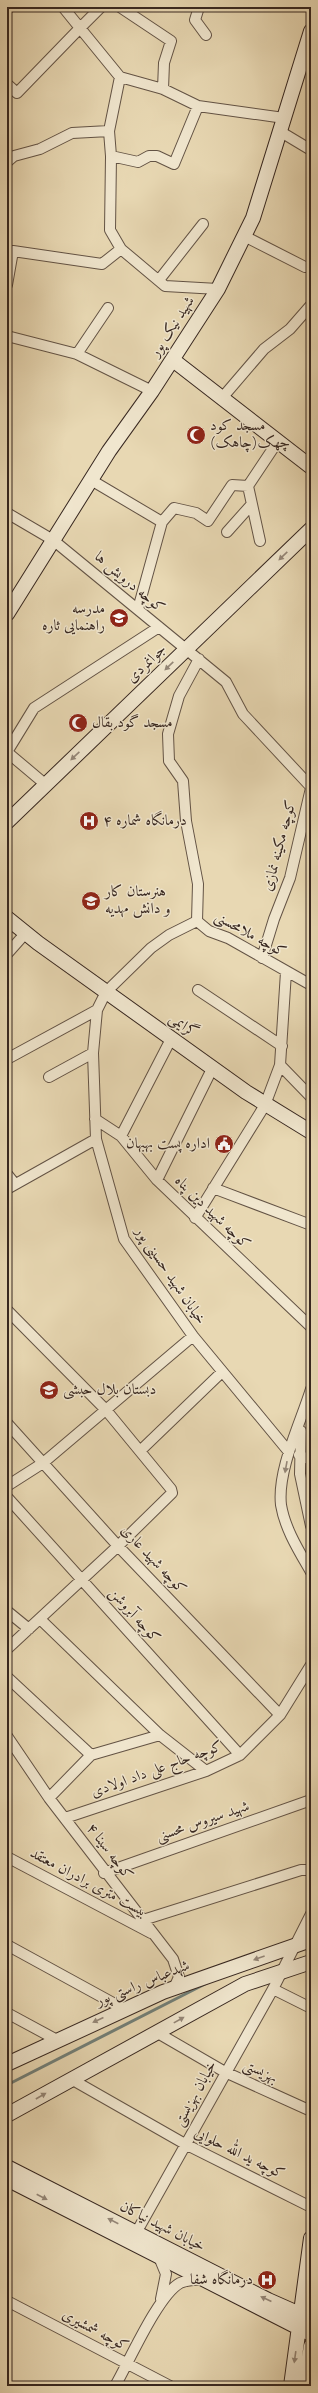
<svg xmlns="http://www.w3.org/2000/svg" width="318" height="2393" font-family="'Old Standard TT',Amiri,serif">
<rect width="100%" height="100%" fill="#e8d8b3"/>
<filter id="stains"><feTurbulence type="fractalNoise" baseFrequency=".005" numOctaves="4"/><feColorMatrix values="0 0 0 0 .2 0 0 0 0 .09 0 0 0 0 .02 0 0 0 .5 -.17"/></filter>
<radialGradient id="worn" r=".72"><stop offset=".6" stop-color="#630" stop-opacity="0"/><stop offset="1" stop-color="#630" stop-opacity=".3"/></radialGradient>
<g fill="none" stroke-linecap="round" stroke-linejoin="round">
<path stroke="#717f78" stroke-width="3" d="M7 2085 207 1983"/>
<g stroke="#635345" stroke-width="12">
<path id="street" d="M101 7 80 28 120 77 163 89 198 106 284 118
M120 7 171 41 164 63 163 89
M199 7 195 20 206 35
M7 9 10 7
M7 84 17 93 80 28 63 7
M109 131 120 77
M281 132 311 150
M111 156 138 162 149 156H157L174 164 198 106
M7 162 14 156 40 149 72 133 109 131 111 156 110 230 121 249 165 286 218 289
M244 236 305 267H311
M159 280 203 224
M7 285 13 251 102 264 121 249
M7 336 77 354 152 391
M77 354 108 308
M222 398 264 349 290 329 311 305
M91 480 162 522
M248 486 260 541
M7 513 53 540 226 682 243 714 311 787
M227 532 252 504
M138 609 162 522 174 508 196 513 208 521 232 485 248 486 278 441
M45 784 7 752 34 708 159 627
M197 921 169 935 151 948 106 992 97 1010 93 1053 96 1139 124 1239 193 1336 289 1452
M197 921 198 884 186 821 183 781 169 761 168 734 179 696 199 659
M197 921 209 931 228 938 311 985
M7 954 23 936
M262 958 274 919 290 878 311 788
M198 990 282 1046
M7 1059 97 1010
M280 1065 311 1097
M49 1077 93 1053
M95 1119 121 1136 157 1180 311 1327
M121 1136 171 1039
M7 1174 15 1184
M157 1180 212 1069
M213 1188 311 1225
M7 1189 96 1139
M195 1218 265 1105 280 1065 286 972
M7 1310 106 1410 171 1489 172 1493 118 1546 7 1649
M311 1389C301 1422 277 1470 281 1505 285 1529 299 1551 311 1572
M7 1423 118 1546 280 1715
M301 1431 300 1474 311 1526
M140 1451 222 1372
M299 1455 311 1460
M7 1486 43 1463 193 1336
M7 1497 240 1755
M7 1611 29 1629
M40 1619 160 1735 206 1771
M7 1677 91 1755
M7 1736 49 1798 173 1959 179 1977 174 1988
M49 1798 91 1755 160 1735
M65 1818 206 1771 240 1755 280 1715 311 1665
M7 1857 151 1933
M104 1873 311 1800
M143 1920 301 1870H311
M7 1945 124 2009
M273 1989 311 2008
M7 2013 57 2040
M156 2032 225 2072 311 2111
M71 2079 185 2144 311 2207
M136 2233 273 1989 311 1914
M159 2257 166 2274 161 2299
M7 2301 170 2386
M115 2386C129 2362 158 2295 180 2283 186 2280 195 2280 201 2279"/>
</g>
<g stroke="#372720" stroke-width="16">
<path id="secondary" d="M173 360 311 467
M7 614 109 451 152 391 218 289 253 218 311 31
M7 822 311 529
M7 918 38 943 246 1092 311 1132
M7 2064 163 1992 311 1940
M7 2115 245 1984 311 1962
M7 2167 268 2300 311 2319
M7 2179 311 2334
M291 2386 311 2238
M304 2386 311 2346"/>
</g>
<use href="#street" stroke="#f0e6ce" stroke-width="10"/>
<use href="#secondary" stroke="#f0e6ce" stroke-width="14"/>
</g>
<defs><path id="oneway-solid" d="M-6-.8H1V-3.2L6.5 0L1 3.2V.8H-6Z"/></defs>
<g fill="#948677">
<use href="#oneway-solid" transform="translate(283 556) rotate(136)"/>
<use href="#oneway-solid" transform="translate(169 666) rotate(136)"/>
<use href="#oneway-solid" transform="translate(75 756) rotate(137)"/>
<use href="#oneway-solid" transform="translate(286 1467) rotate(100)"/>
<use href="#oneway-solid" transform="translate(259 1958) rotate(160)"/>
<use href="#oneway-solid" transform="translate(98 2020) rotate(155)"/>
<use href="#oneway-solid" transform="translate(179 2020) rotate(-29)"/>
<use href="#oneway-solid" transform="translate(41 2096) rotate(-30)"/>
<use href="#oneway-solid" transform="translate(42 2197) rotate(27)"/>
<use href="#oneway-solid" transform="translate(113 2221) rotate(-153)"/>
<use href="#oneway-solid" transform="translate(266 2299) rotate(-155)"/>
<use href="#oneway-solid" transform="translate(295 2357) rotate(98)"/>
</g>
<defs>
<g id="mosque-disc" transform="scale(1)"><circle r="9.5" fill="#8f2418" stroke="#f0e6ce"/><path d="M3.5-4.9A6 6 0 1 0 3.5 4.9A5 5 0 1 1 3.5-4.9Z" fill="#fff"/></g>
<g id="school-disc" transform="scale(1)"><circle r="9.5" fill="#8f2418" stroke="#f0e6ce"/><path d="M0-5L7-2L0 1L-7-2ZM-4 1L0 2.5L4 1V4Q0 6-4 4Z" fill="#fff"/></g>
<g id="hospital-disc" transform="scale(1)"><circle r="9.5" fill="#8f2418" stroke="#f0e6ce"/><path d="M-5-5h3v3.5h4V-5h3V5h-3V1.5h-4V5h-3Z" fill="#fff"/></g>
<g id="civic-disc" transform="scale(1)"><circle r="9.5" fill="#8f2418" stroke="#f0e6ce"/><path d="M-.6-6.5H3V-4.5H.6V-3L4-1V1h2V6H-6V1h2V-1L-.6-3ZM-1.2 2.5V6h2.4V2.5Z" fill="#fff"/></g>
</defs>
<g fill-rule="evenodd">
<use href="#mosque-disc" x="196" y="435"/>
<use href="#school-disc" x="119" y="618"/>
<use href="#mosque-disc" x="78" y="723"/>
<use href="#hospital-disc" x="89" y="821"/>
<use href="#school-disc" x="91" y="901"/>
<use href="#civic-disc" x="224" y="1144"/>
<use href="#school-disc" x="49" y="1390"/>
<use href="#hospital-disc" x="267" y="2280"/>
</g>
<g text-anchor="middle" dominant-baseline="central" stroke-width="3" stroke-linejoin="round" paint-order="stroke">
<g font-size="15" fill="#372720" stroke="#f0e6ce">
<text transform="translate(173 327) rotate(-57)">شهید نیک پور</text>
<text transform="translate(129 583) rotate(40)">کوچه درویش ها</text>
<text transform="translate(147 664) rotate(-44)">جوانمردی</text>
<text transform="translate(280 846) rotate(-75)">کوچه مکینه نمازی</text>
<text transform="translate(250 935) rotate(29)">کوچه ملامحسنی</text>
<text transform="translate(183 1026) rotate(36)">گرایمی</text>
<text transform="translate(212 1213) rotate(44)">کوچه شهید دین پناه</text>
<text transform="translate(170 1276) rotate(56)">خیابان شهید حسینی پور</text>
<text transform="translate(153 1560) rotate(47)">کوچه شهید عاری</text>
<text transform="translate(134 1616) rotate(48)">کوچه آبروشن</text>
<text transform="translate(157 1770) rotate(-20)">کوچه حاج علی داد اولادی</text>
<text transform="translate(203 1822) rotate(-19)">شهید سیروس محسنی</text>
<text transform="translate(109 1852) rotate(53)">کوچه سینا ۴</text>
<text transform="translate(88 1883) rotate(28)">بیست متری برادران معتقد</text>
<text transform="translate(143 1984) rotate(-22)">شهدعباس راستی پور</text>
<text transform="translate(260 2072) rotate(24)">بهزیستی</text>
<text transform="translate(196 2094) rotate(-61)">خیابان بهزیستی</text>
<text transform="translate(239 2154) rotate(26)">کوچه ید الله حلوایی</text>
<text transform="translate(162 2227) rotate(27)">خیابان شهید نیاکان</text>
<text transform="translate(95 2331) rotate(28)">کوچه شمشیری</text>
</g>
<g font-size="15" fill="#372720" stroke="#f0e6ce" text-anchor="start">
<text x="210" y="426">مسجد کود<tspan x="210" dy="17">چهک(چاهک)</tspan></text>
<text x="105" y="609" text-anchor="end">مدرسه<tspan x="105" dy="17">راهنمایی ثاره</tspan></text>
<text x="92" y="723">مسجد گود بقال</text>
<text x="103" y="821">درمانگاه شماره ۴</text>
<text x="105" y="892">هنرستان کار<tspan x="105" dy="17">و دانش مهدیه</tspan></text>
<text x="210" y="1144" text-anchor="end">اداره پست بهبهان</text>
<text x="63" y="1390">دبستان بلال حبشی</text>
<text x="253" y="2280" text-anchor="end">درمانگاه شفا</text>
</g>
</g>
<rect width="318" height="2393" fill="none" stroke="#e8d8b3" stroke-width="24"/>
<rect x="8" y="8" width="302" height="2377" fill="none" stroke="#372720" stroke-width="2"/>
<rect x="12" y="12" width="294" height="2369" fill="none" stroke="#372720"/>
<rect width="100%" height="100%" filter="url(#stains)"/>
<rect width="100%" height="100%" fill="url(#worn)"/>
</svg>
